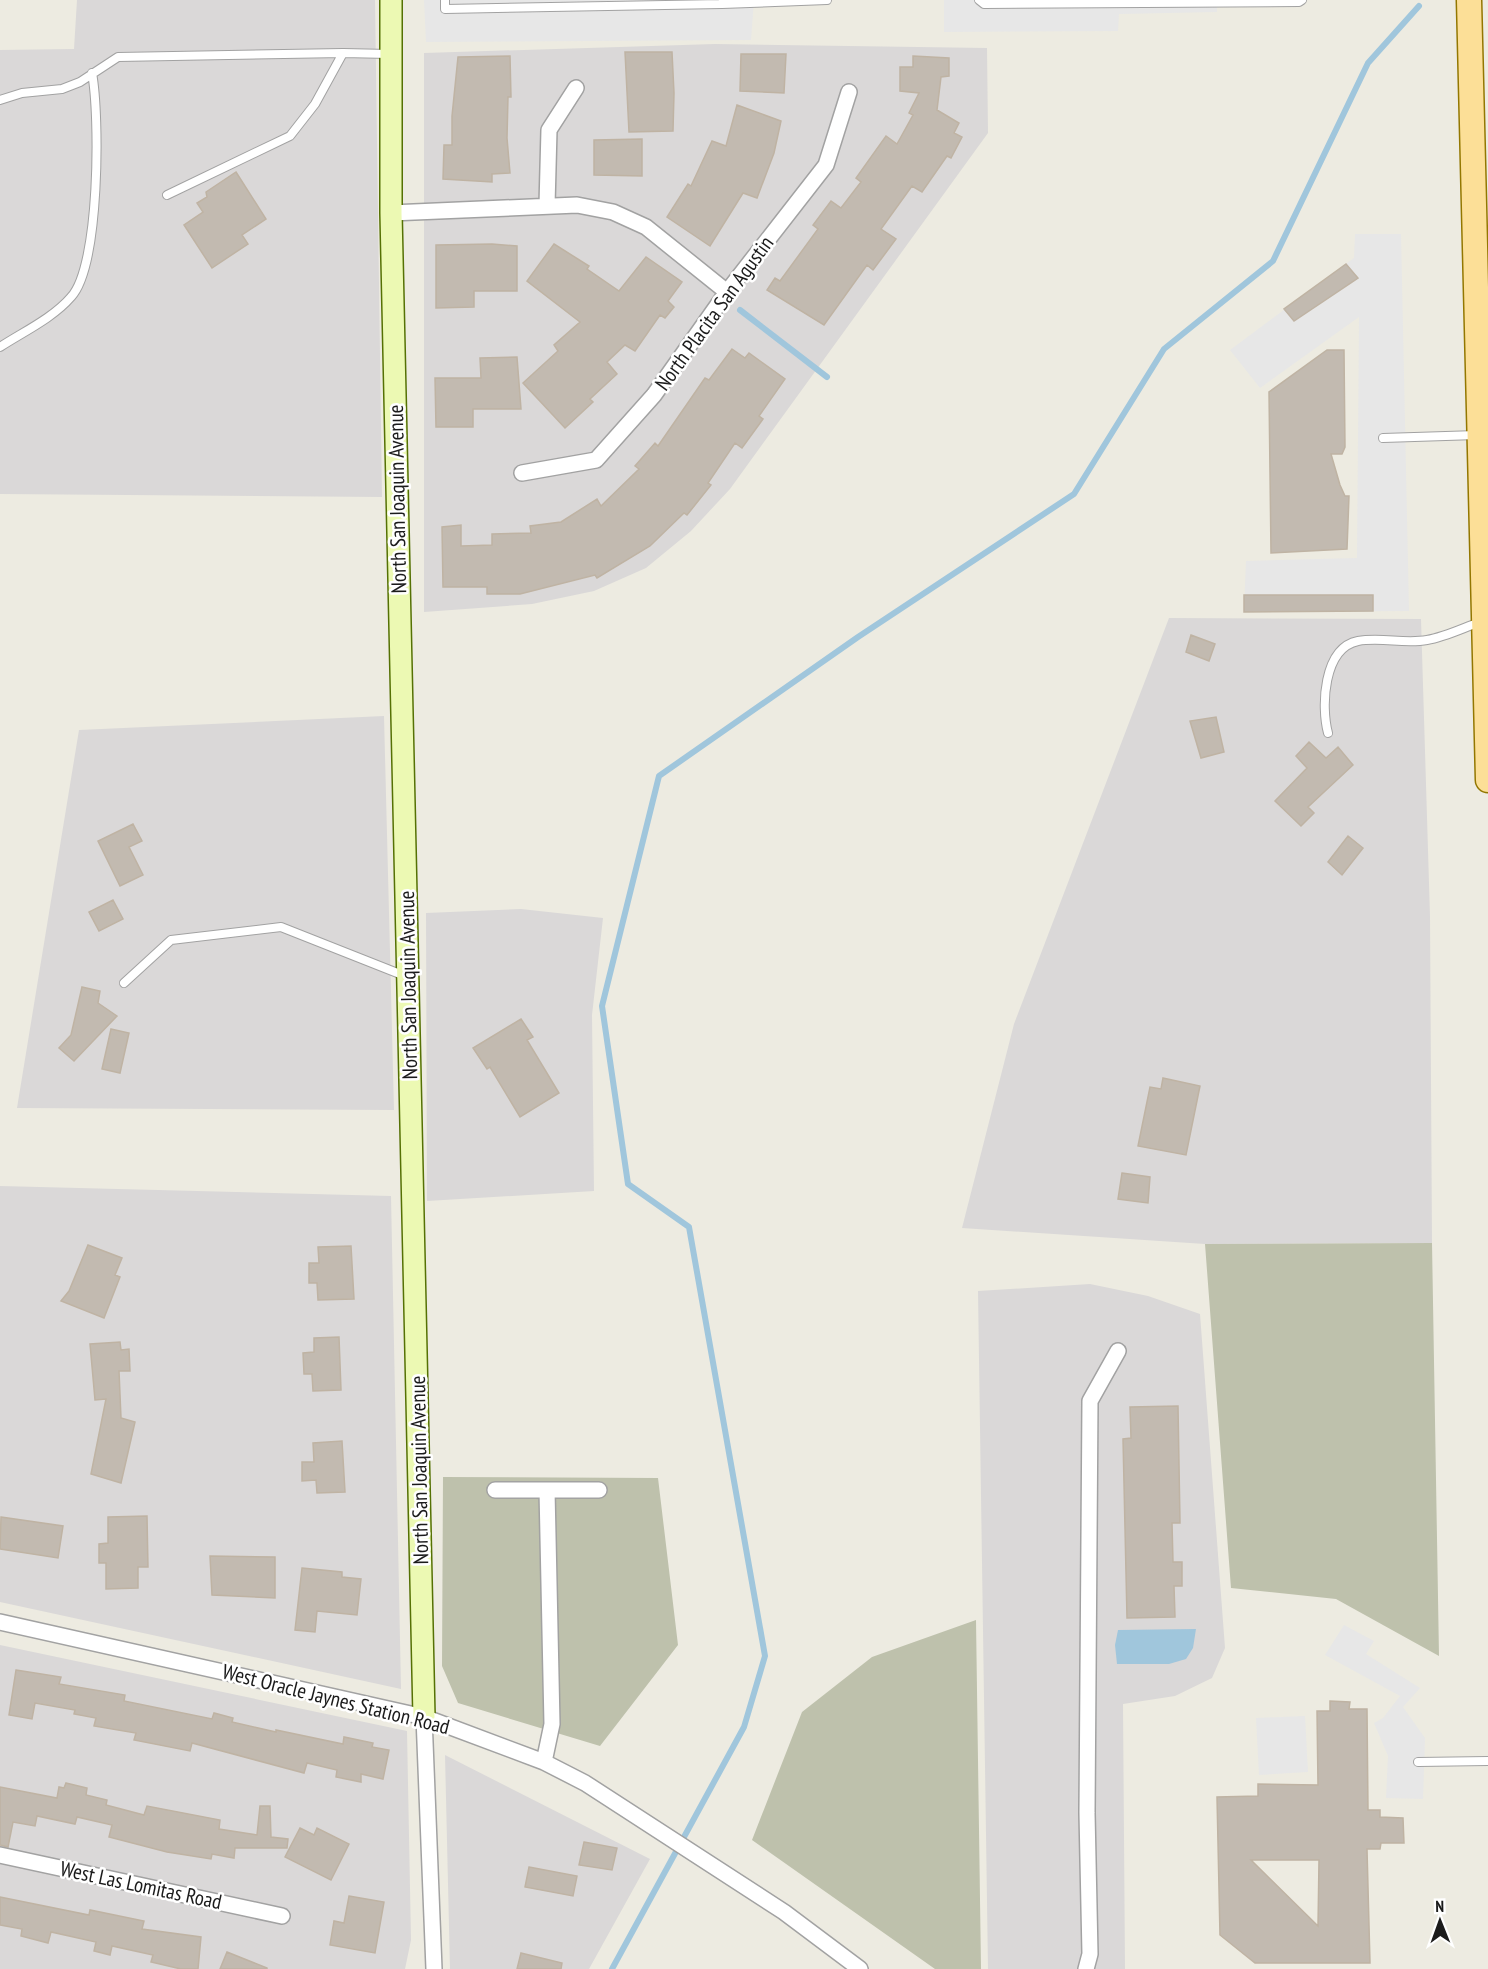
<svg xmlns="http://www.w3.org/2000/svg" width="1488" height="1969" font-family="'PT Sans Narrow',sans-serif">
<rect width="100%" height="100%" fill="#edebe1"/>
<path fill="#dad8d8" d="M77 0H375L382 497 0 494V50L74 49Z
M715 44 987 48 988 133 730 489 691 531 646 568 594 591 532 604 424 612V53Z
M1169 618 1421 619 1430 916 1432 1243 1205 1244 962 1228 1014 1024Z
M384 716 394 1110 17 1108 79 730Z
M521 909 603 918 592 1015 594 1191 427 1201 426 913Z
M0 1186 391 1196 401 1689 0 1602Z
M1090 1284 1148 1296 1200 1314 1225 1648 1212 1678 1175 1696 1123 1704 1125 1969H988L978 1291Z
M0 1645 407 1731 411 1940 405 1969H0Z
M445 1755 650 1859 589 1969H450Z"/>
<path fill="#bec1ac" d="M1432 1243 1439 1656 1336 1599 1231 1588 1205 1244Z
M443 1477 658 1478 678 1645 600 1746 458 1703 442 1666Z
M976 1620 981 1969H935L752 1840 802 1712 872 1657Z"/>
<path fill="#e7e7e7" d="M424 0H754L751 40 426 42Z
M944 0H1217V12L1119 14 1118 31 944 32Z
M1355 234H1401L1409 611 1244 612 1246 561 1357 558 1359 317 1260 388 1230 350 1354 258Z
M1344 1625 1374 1641 1366 1654 1420 1688 1403 1707 1425 1738 1423 1799 1386 1798 1388 1756 1374 1723 1383 1718 1400 1696 1325 1655Z
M1305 1716 1308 1772 1259 1775 1256 1718Z"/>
<path fill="#a0c6dc" d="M1196 1629 1193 1648 1186 1659 1169 1664H1117L1115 1645 1118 1630Z"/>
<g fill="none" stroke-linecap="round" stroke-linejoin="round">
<path stroke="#a0c6dc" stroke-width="6" d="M740 310 827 377
M612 1969 744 1727 765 1656 689 1227 628 1184 602 1006 659 776 858 637 1074 494 1164 349 1273 261 1368 63 1419 6"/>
</g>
<path fill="#c2bab0" stroke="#bfb3a3" stroke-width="1.5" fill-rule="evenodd" d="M625 52H672L674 93 673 131 629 132Z
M741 54H786L784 93 740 91Z
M510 56 511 97H508L507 138 510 173 492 174V182L443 179 444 145H452V116L458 57Z
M913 56 949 58V76L941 77 937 110 959 123 954 133 962 137 951 158 947 156 922 192 912 186 881 229 896 239 873 270 867 265 824 325 767 290 775 278 780 281 818 229 813 225 831 201 841 208 861 182 856 178 886 136 897 144 913 115 909 113 919 93 900 91V67H913Z
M737 105 781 121 774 153 757 198 743 193 710 246 667 217 688 184 691 186 712 141 726 146Z
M642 139V176L594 175V140Z
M236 172 266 219 242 235 248 244 212 268 184 225 203 212 197 203 207 197 206 192Z
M492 244 517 246V291H474V307L436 308V245Z
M554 244 589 266 587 269 619 291 646 257 682 282 668 301 674 307 665 318 660 315 635 351 625 345 607 362 617 374 590 399 593 402 565 428 523 383 558 351 554 345 580 322 527 281Z
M1346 264 1358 278 1294 321 1284 309Z
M732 349 745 358 749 353 785 379 759 416 763 419 742 448 735 443 708 483 711 485 687 515 684 513 650 546 597 578 595 575 520 594H487V587H443L442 527 461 525V546L492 545V534L531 533 530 526 561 522 597 499 601 506 639 469 635 466 655 443 658 446 705 378 709 380Z
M1327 350H1344L1345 447 1342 454H1331L1340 485 1345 496H1349L1347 549 1271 553 1269 392Z
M517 357 521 409H473V427H436L435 378H481L480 358Z
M1244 595H1373V611L1244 612Z
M1191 635 1215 644 1209 661 1186 652Z
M1216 717 1224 752 1201 758 1190 721Z
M1309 742 1326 758 1338 747 1353 765 1308 807 1314 813 1301 826 1275 801 1307 768 1296 756Z
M133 824 142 841 129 847 143 875 120 886 98 841Z
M1348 836 1363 848 1342 875 1328 862Z
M113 900 123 919 99 931 89 912Z
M82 987 100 991 98 1003 117 1016 74 1061 59 1048 71 1035Z
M521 1019 533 1037 527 1040 559 1093 520 1117 490 1067 487 1069 473 1048Z
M111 1029 129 1033 120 1073 102 1069Z
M1163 1078 1200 1086 1186 1155 1138 1146 1150 1087 1161 1089Z
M1122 1173 1150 1177 1148 1203 1118 1199Z
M88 1245 122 1258 115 1275 120 1277 104 1318 61 1301 69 1291Z
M351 1246 354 1299 318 1300 317 1283H309V1263H319L318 1247Z
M339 1337 341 1390 313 1391 312 1374H304L303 1353 314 1352V1338Z
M120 1342 121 1350 129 1349 130 1371H119L121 1418 135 1422 121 1483 91 1474 106 1399 95 1400 90 1344Z
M1178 1406 1180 1523H1172L1173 1562H1182V1586H1174L1175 1617 1127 1618 1123 1439 1131 1438 1130 1407Z
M342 1441 345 1492 317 1493 316 1480 302 1481V1462H314L313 1443Z
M147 1516 148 1567H138V1588L106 1589V1563H99V1544L108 1543V1517Z
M1 1517 63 1526 58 1558 0 1549Z
M210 1556 275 1557V1598L212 1595Z
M302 1568 342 1572V1577L361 1579 357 1615 317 1611 315 1632 295 1630Z
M16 1670 61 1677 59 1684 125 1695 124 1701 212 1719 214 1713 233 1718 232 1722 276 1732V1730L343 1744 344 1737 373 1743 372 1747 389 1750 383 1779 361 1774V1782L336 1777 337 1770 307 1763 304 1773 192 1743 190 1751 134 1740 136 1733 94 1726 96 1718 74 1714 75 1710 35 1703 32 1719 9 1715Z
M1330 1701 1350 1702 1349 1709H1367L1368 1810H1380V1817L1403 1818 1404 1843H1381L1380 1849H1367L1370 1963H1255L1220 1935 1217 1797 1258 1796V1784L1318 1785 1317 1711H1330ZM1251 1860H1319L1318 1926Z
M66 1783 87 1788 86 1795 107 1800 106 1805 144 1815 147 1806 220 1820 219 1829 257 1835 260 1806H270L271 1837 288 1839 287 1848H235L234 1858 212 1854 211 1859 167 1852 109 1837 112 1825 77 1817 75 1824 37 1816 35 1826 13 1822 8 1847 0 1845V1787L57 1798 59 1787 64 1788Z
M300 1828 314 1835 317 1828 349 1844 331 1880 285 1857Z
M584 1842 617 1848 612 1870 579 1865Z
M529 1867 577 1876 573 1896 525 1887Z
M349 1896 384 1902 375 1953 330 1945 334 1921 344 1923Z
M0 1897 89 1915 90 1910 144 1921 142 1929 201 1937 198 1969H181L151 1962 153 1955 112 1946 110 1955 94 1951 96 1942 51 1932 48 1943 21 1936 22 1929 0 1925Z
M227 1952 267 1968V1969H220Z
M521 1953 562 1963 561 1969H517Z"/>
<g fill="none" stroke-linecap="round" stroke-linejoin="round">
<g stroke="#a2a2a2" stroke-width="10">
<path id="lane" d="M445 0V9L722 4 723 0
M979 0 984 4 1299 2 1302 0
M722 4 827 0
M0 100 22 93 62 89 80 82 118 57 343 53
M167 195 290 136 315 104 343 53 389 54
M0 347C23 332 53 318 71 297 100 266 100 116 92 73
M1383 438 1477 435
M1328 733C1321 707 1323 648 1358 641 1381 637 1405 644 1427 640 1445 637 1463 628 1480 622
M124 983 171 940 281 927 405 976
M1418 1762 1488 1761"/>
</g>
<g stroke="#a2a2a2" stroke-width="18">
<path id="street" d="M547 205 549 130 576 88
M391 213 577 205 613 212 646 227 727 292
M522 473 596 460 654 395 727 292 826 165 849 92
M495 1490H599
M0 1622 424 1717 544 1762 585 1783 784 1912 860 1969
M424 1717 434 1969
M544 1762 552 1724 547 1490
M0 1855 282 1916
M1086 1969 1090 1954 1087 1813 1090 1401 1118 1351"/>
</g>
<g stroke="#557104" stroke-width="24">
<path id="secondary" d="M391 0V213L424 1717"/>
</g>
<g stroke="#937700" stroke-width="27">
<path id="primary" d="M1469 0 1488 780"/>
</g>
<use href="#lane" stroke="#fff" stroke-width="8"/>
<use href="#street" stroke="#fff" stroke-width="15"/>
<use href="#secondary" stroke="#ecf9b3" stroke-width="21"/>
<use href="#primary" stroke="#fcdf97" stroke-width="24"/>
</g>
<g text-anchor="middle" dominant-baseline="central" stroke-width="5" stroke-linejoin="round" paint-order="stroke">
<g font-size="21" fill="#1b1b1b" stroke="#fff">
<text transform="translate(714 313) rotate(-54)">North Placita San Agustin</text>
<text transform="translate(397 499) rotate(-91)">North San Joaquin Avenue</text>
<text transform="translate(408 985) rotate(-91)">North San Joaquin Avenue</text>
<text transform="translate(419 1470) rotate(-91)">North San Joaquin Avenue</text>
<text transform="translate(336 1699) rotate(14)">West Oracle Jaynes Station Road</text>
<text transform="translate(141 1885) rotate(12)">West Las Lomitas Road</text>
</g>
</g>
<g transform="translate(1440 1921) rotate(359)" stroke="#ffffff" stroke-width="4.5" paint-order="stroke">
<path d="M0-4.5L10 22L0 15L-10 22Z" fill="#1b1b1b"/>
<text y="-9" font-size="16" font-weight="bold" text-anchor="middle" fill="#1b1b1b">N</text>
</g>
</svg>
